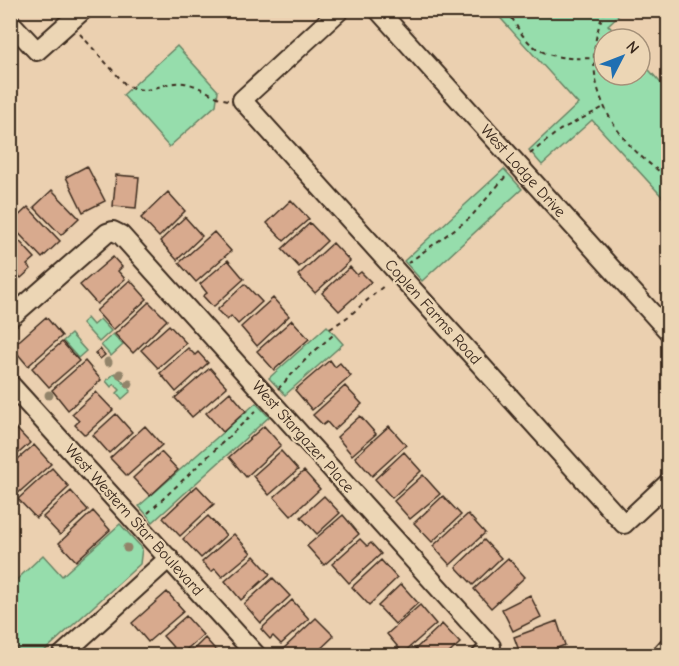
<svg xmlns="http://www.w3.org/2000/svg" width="679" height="666" font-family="'Comic Neue',sans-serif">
<rect width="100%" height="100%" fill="#ebd0b0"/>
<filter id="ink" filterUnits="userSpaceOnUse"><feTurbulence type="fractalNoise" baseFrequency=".0167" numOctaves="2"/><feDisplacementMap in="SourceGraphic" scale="12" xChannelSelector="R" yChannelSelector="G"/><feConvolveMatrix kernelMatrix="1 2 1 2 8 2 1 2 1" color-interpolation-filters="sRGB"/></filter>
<g filter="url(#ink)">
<path fill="#96ddac" stroke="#688465" stroke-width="1.5" d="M494 11H623L608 25 621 39H604V75H640V60L668 91V203L592 120 542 165 529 150 578 104Z
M177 46 218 91 216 105 169 147 123 95Z
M504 169 522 189 422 281 404 261Z
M87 318 93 325 100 319 111 331 99 342 82 323Z
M327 326 343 344 285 395 269 378Z
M71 334 86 351 78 358 63 341Z
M113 334 123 345 111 356 101 345Z
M115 373 131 391 122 399 117 393 120 390 114 384 111 387 106 381Z
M256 403 269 417 153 522 139 506Z
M120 524 142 548 140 564 40 655 11 656V585L43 555 62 576Z"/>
<path fill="#d8aa8e" stroke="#3b2a1e" stroke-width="1.5" d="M87 166 105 201 83 212 66 177Z
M116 175 139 177 136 208 113 206Z
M52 190 79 218 61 235 34 207Z
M168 192 185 211 159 237 141 218Z
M291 200 309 219 284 241 267 223Z
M28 207 60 241 42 258 10 224Z
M185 217 202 236 177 260 160 241Z
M310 223 327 241 299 267 282 249Z
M10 231 35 258 27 265 31 269 21 278 10 267Z
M214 232 231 251 196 282 179 263Z
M333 243 350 261 315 293 298 275Z
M113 257 122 267 118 271 125 279 97 304 80 285Z
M228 260 244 279 213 307 203 296 207 293 200 284Z
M350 267 357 275 361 272 371 282 339 311 322 293Z
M130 280 147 299 113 330 96 311Z
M245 284 262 302 238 324 231 316 227 320 217 310Z
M273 298 289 316 257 346 241 327Z
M149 302 167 320 133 353 115 334Z
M46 317 62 336 28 366 12 347Z
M292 320 309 339 274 370 257 351Z
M169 325 186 343 158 368 141 350Z
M62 342 79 361 49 387 32 368Z
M188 348 195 355 198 352 208 363 176 392 160 373Z
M100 349 105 355 100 359 95 353Z
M330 360 335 367 340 363 351 376 312 410 295 390Z
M85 361 101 380 68 410 52 390Z
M210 368 227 387 192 417 175 398Z
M345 386 362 404 334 430 327 422 323 425 313 415Z
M96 392 113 410 85 435 75 425 79 421 72 414Z
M230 392 246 411 223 432 206 413Z
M116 414 132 432 109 453 93 435Z
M360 416 376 434 352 455 337 437Z
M12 424 30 443 10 461V425Z
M145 426 162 445 127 476 110 458Z
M264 426 281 445 246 477 229 457Z
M389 426 406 445 372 476 355 457Z
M34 445 51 464 16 495 10 489V466Z
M281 451 298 470 269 495 253 476Z
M161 452 178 470 150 496 133 478Z
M404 452 421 471 392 498 375 479Z
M52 468 69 487 36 518 18 499Z
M304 471 320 489 291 516 274 497Z
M423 475 440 494 410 519 394 501Z
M197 486 214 504 180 536 163 518Z
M71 491 88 510 60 535 43 517Z
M324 496 340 513 317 534 301 517Z
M443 496 461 515 432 542 414 523Z
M93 511 110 530 76 561 59 543Z
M468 514 485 533 450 565 433 546Z
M343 515 359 534 324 565 307 546Z
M208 516 226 535 201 558 183 539Z
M234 534 251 553 222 577 215 569 211 572 202 562Z
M360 539 367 546 371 543 381 554 349 583 332 564Z
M484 540 501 558 473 585 456 567Z
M254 556 270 574 241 600 225 581Z
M508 558 525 577 491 608 474 589Z
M381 560 397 578 369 605 352 587Z
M273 578 290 596 261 623 244 604Z
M401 584 418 603 395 624 378 606Z
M167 592 184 611 148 642 132 623Z
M530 595 541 617 513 631 502 609Z
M292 600 309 619 281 644 273 636 270 639 261 629Z
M420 605 436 624 403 653 387 634Z
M186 616 203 635 180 655 163 636Z
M316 618 334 636 313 656H287L282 650Z
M557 621 565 645 537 656H521L514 637Z
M442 624 460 643 446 656H408Z
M205 638 221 656H187Z
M11 641 20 653 17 656H10Z
M329 650 334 656H322Z"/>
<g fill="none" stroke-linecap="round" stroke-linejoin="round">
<g stroke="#3b2a1e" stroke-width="22">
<path id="minor" d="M340 10 242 100 624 524 668 483
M378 10 668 331
M10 22 37 51 83 10
M10 318 107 233 113 231 121 235 491 646 481 656
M10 384 257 656
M61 656 169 558
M660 656 668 647"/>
</g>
<path stroke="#3b2a1e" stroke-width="2" stroke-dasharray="4.5 4.5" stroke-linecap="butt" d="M507 10C514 20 518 31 526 39 543 59 569 59 593 58
M605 10C575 77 610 140 668 177
M80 34 125 84C149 99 161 80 184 83 201 85 213 98 228 100
M530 154 560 130 604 107
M408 263 470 218 506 176
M330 329 349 316 386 284
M278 389 309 356 333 335
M148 513 257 410"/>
<use href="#minor" stroke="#ecd6b5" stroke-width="18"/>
</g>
<g fill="#92846b">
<circle cx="108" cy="362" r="4.5"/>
<circle cx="120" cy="374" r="4.5"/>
<circle cx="129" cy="384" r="4.5"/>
<circle cx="49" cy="395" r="4.5"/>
<circle cx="127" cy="548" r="4.5"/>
</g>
</g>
<g text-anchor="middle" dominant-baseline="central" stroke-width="4.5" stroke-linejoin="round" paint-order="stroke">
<g font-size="16" fill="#3b2a1e" stroke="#ecd6b5">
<text transform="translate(523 171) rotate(48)">West Lodge Drive</text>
<text transform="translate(433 312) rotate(48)">Coplen Farms Road</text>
<text transform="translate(303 437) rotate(48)">West Stargazer Place</text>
<text transform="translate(134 520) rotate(48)">West Western Star Boulevard</text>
</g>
</g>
<rect width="679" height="666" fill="none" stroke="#ecd6b5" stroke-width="36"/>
<rect x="18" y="18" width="643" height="630" fill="none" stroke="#3b2a1e" stroke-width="2" filter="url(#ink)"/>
<g transform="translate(622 57) rotate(48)"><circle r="28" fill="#ecd6b5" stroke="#a59179" stroke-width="1.5"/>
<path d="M0-4.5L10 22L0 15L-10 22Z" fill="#1f6fb2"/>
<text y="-9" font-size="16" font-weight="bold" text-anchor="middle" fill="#3b2a1e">N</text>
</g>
</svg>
